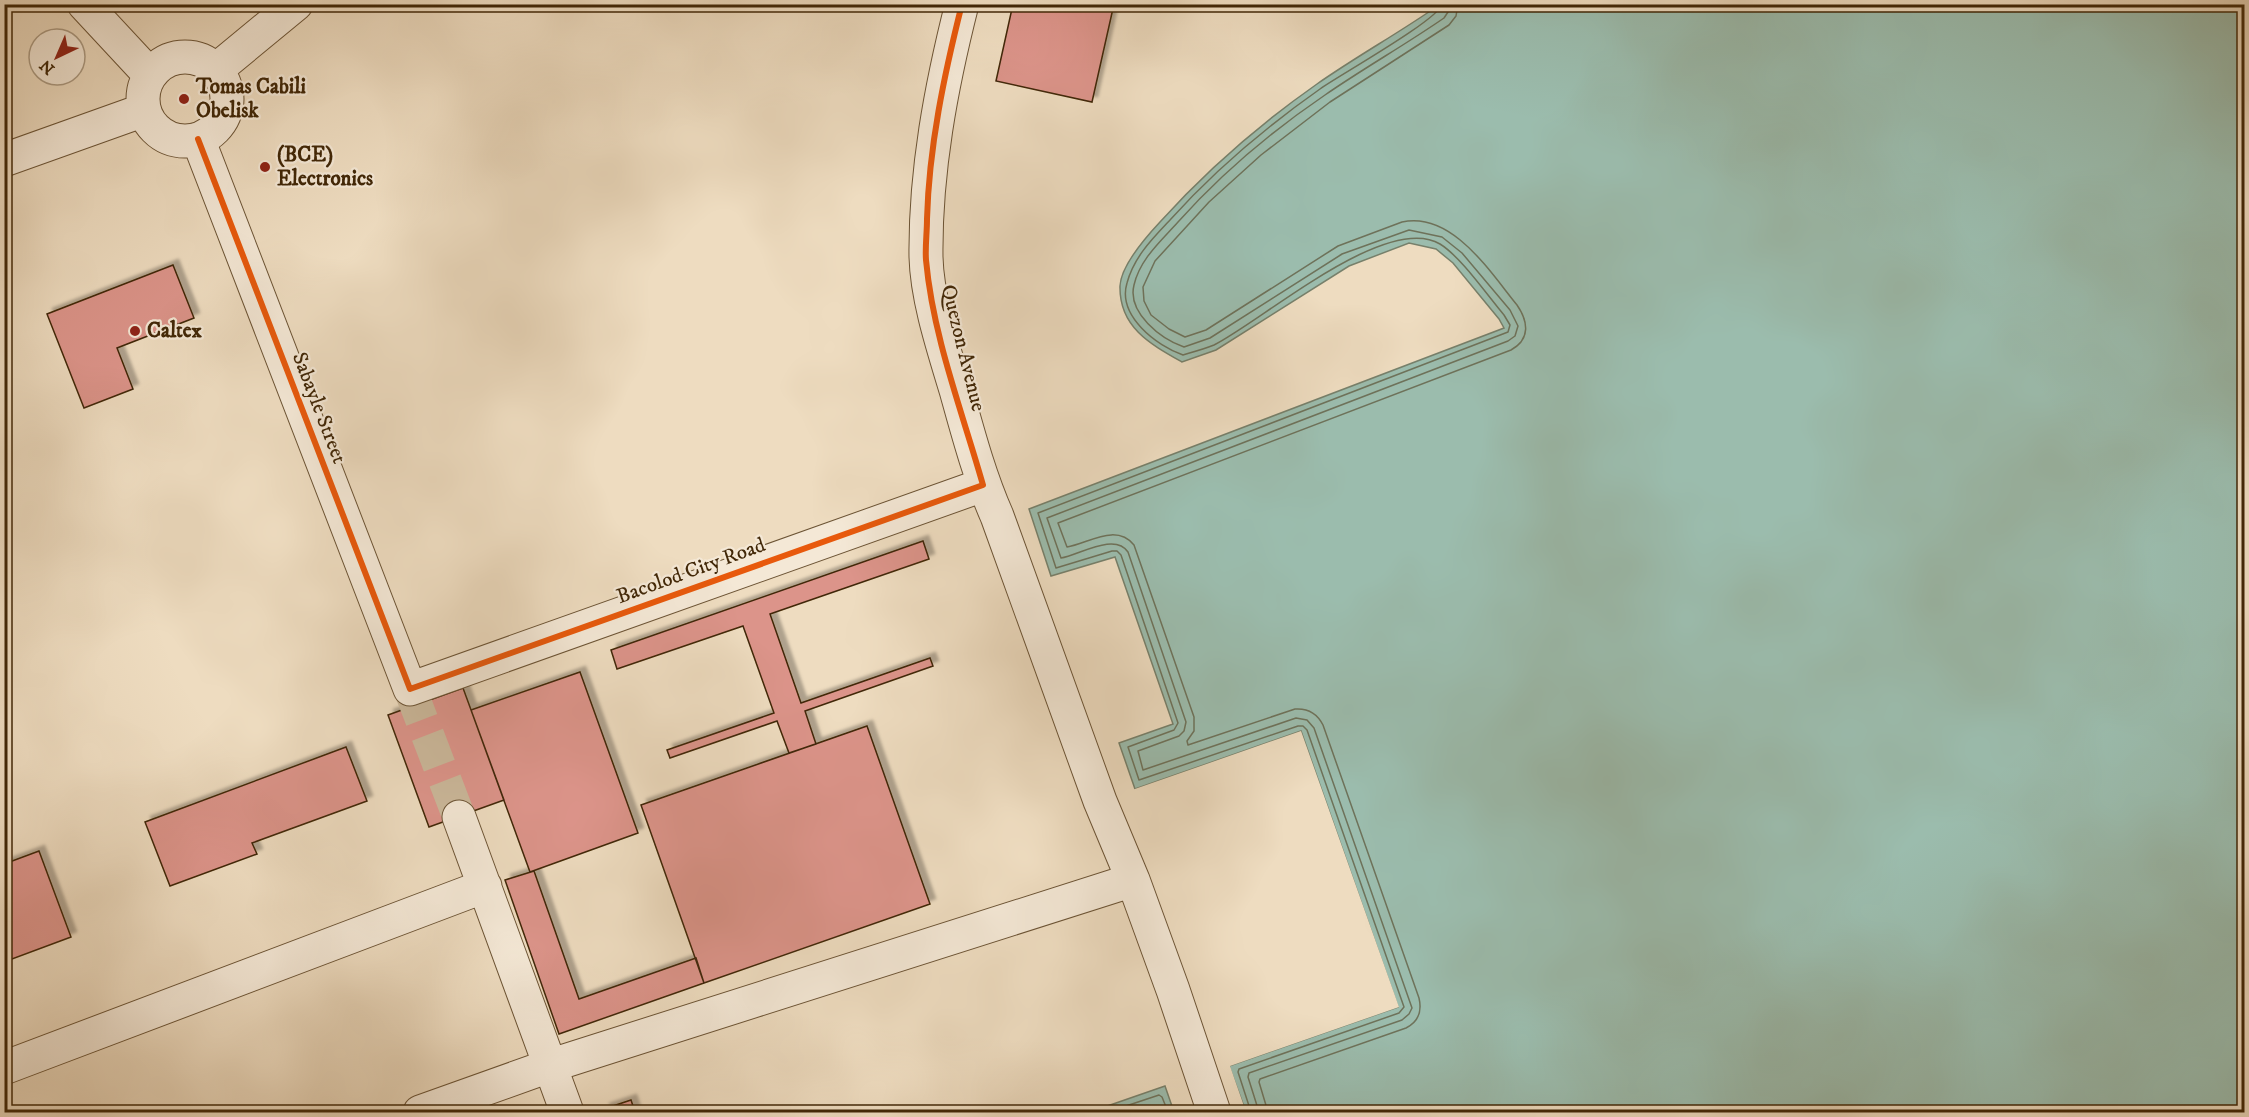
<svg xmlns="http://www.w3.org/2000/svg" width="2249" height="1117" font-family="'IM FELL DW Pica',serif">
<defs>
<filter id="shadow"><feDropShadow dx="5.5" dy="-5.5" stdDeviation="1.5" flood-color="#0004"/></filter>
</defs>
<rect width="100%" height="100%" fill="#eedcc0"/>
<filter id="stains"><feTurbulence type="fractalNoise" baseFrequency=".00333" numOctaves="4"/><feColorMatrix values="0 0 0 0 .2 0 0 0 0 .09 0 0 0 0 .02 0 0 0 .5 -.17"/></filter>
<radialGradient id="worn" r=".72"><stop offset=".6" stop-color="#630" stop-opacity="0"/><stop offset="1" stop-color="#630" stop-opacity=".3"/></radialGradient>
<path fill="#9bbcad" stroke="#77806b" stroke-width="1.5" d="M1439 5H2244V1112H1246L1229 1066 1398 1007 1301 731 1135 789 1119 743 1173 724 1115 557 1051 576 1029 509 1504 328 1499 319 1453 263 1436 249 1409 243 1349 266 1216 350 1182 362C1150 344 1119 327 1120 286 1121 265 1146 237 1160 222 1207 170 1260 124 1317 84 1357 56 1399 33 1439 5Z
M1165 1086 1174 1112H1090Z"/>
<path fill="#eedcc0" d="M1301 731 1399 1007 1230 1066 1246 1112H1243L1227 1067 1228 1063 1395 1005 1299 735 1136 792 1132 790Z"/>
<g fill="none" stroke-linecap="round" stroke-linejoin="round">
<path stroke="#6e725a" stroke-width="1.5" d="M1108 1112 1159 1095 1162 1097 1168 1112
M1251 1112 1238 1072 1239 1069 1399 1013 1404 1007 1307 730 1303 726H1298L1139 780 1128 747 1174 730 1178 723 1121 555 1117 551H1112L1056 568 1038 513 1508 332 1510 325 1504 315C1487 295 1461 257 1440 244 1386 212 1262 321 1214 345 1204 349 1193 352 1183 355 1157 346 1117 316 1127 283 1134 257 1152 239 1170 220 1214 171 1266 127 1320 89 1338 76 1440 19 1442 4
M1259 1112 1248 1077 1249 1073 1402 1020 1409 1014 1412 1008 1314 728 1307 720 1296 718 1143 770 1138 751 1179 736 1184 731 1186 722 1128 552C1115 532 1079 555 1061 558L1047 518 1508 341 1515 336 1518 326 1510 310 1462 253 1442 237 1409 230 1342 254 1210 338 1184 347C1161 339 1127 313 1134 285 1140 259 1161 241 1178 222 1221 174 1272 131 1325 95 1364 68 1405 45 1444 18L1448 12 1449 4
M1268 1112 1259 1082 1260 1079 1406 1028C1418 1022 1422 1011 1419 998L1323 725C1317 713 1308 708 1295 709L1188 745 1187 741 1194 731V717L1134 545C1116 523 1089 543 1067 547L1058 523 1511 350C1531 339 1528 321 1517 305 1490 272 1452 211 1402 222L1338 246 1206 330 1185 337 1169 329 1151 315 1144 301 1143 287 1155 261 1209 202 1261 155 1330 102 1449 25 1456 16 1458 4"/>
</g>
<path fill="#dc948a" stroke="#412707" stroke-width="1.5" filter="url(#shadow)" d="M1013 4H1114L1092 102 996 81Z
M173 265 194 318 117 348 133 389 84 408 47 314Z
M923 541 929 559 770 614 801 703 930 658 933 666 805 711 816 744 789 753 777 721 670 758 667 750 774 713 743 626 617 669 611 650Z
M580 672 638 833 530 872 471 710Z
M463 688 504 800 429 827 388 715Z
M867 726 930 904 704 983 641 805Z
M346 747 367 801 252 843 257 854 170 886 145 822Z
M39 851 71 937 4 962V864Z
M534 871 579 999 696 958 704 983 559 1034 505 880Z
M631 1100 635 1112H606L604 1109Z"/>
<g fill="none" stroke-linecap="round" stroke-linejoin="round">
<path stroke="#cbb89b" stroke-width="33" stroke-dasharray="33 16" stroke-linecap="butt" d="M410 689 459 817"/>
<g stroke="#6c5435" stroke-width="35">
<path id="minor" d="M84 4 150 75
M962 4C941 87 925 172 926 257 927 299 944 350 956 390 968 433 979 475 997 516L1100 801 1133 880 1173 990 1214 1112
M143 99a42 42 0 1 1 84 0a42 42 0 1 1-84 0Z
M216 70 296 4
M198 139 410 689 983 485
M4 160 144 110
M459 817 567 1112
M4 1068 485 886
M420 1112 549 1066 1133 880"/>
</g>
<use href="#minor" stroke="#f4e8d6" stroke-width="33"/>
<g stroke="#f4e8d6" stroke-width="10">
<path id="cycleway" d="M198 139 410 689 983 485C962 411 933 337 926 260 925 247 927 233 927 219 929 147 944 75 962 4"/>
</g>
<use href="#cycleway" stroke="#e8590c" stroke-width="6"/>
</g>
<g fill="#8f2418" stroke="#f4e8d6" stroke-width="2">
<circle cx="184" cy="99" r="6"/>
<circle cx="265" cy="167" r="6"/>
<circle cx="135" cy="331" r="6"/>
</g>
<g text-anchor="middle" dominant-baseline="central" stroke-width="4.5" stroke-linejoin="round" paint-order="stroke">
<g font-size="21" font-weight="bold" fill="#412707" stroke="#f4e8d6" text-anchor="start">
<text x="196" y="87">Tomas Cabili<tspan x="196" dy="24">Obelisk</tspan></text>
<text x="277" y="155">(BCE)<tspan x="277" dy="24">Electronics</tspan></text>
<text x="147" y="331">Caltex</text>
</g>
<g font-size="21" fill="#412707" stroke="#f4e8d6">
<text transform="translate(963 348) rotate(76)">Quezon Avenue</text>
<text transform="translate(319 408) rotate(69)">Sabayle Street</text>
<text transform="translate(691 571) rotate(-20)">Bacolod City Road</text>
</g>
</g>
<rect width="2249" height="1117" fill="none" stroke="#eedcc0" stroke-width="24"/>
<rect x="6" y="6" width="2237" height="1105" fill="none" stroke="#412707" stroke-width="3"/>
<rect x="12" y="12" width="2225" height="1093" fill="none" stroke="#412707" stroke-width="1.5"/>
<g transform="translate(57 57) rotate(224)"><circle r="28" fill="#f4e8d6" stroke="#ac9b83" stroke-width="1.5"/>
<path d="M0-4.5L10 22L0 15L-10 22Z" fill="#8f2418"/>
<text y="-9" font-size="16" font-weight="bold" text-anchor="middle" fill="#412707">N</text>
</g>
<rect width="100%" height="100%" filter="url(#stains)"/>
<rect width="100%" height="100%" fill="url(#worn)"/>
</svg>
